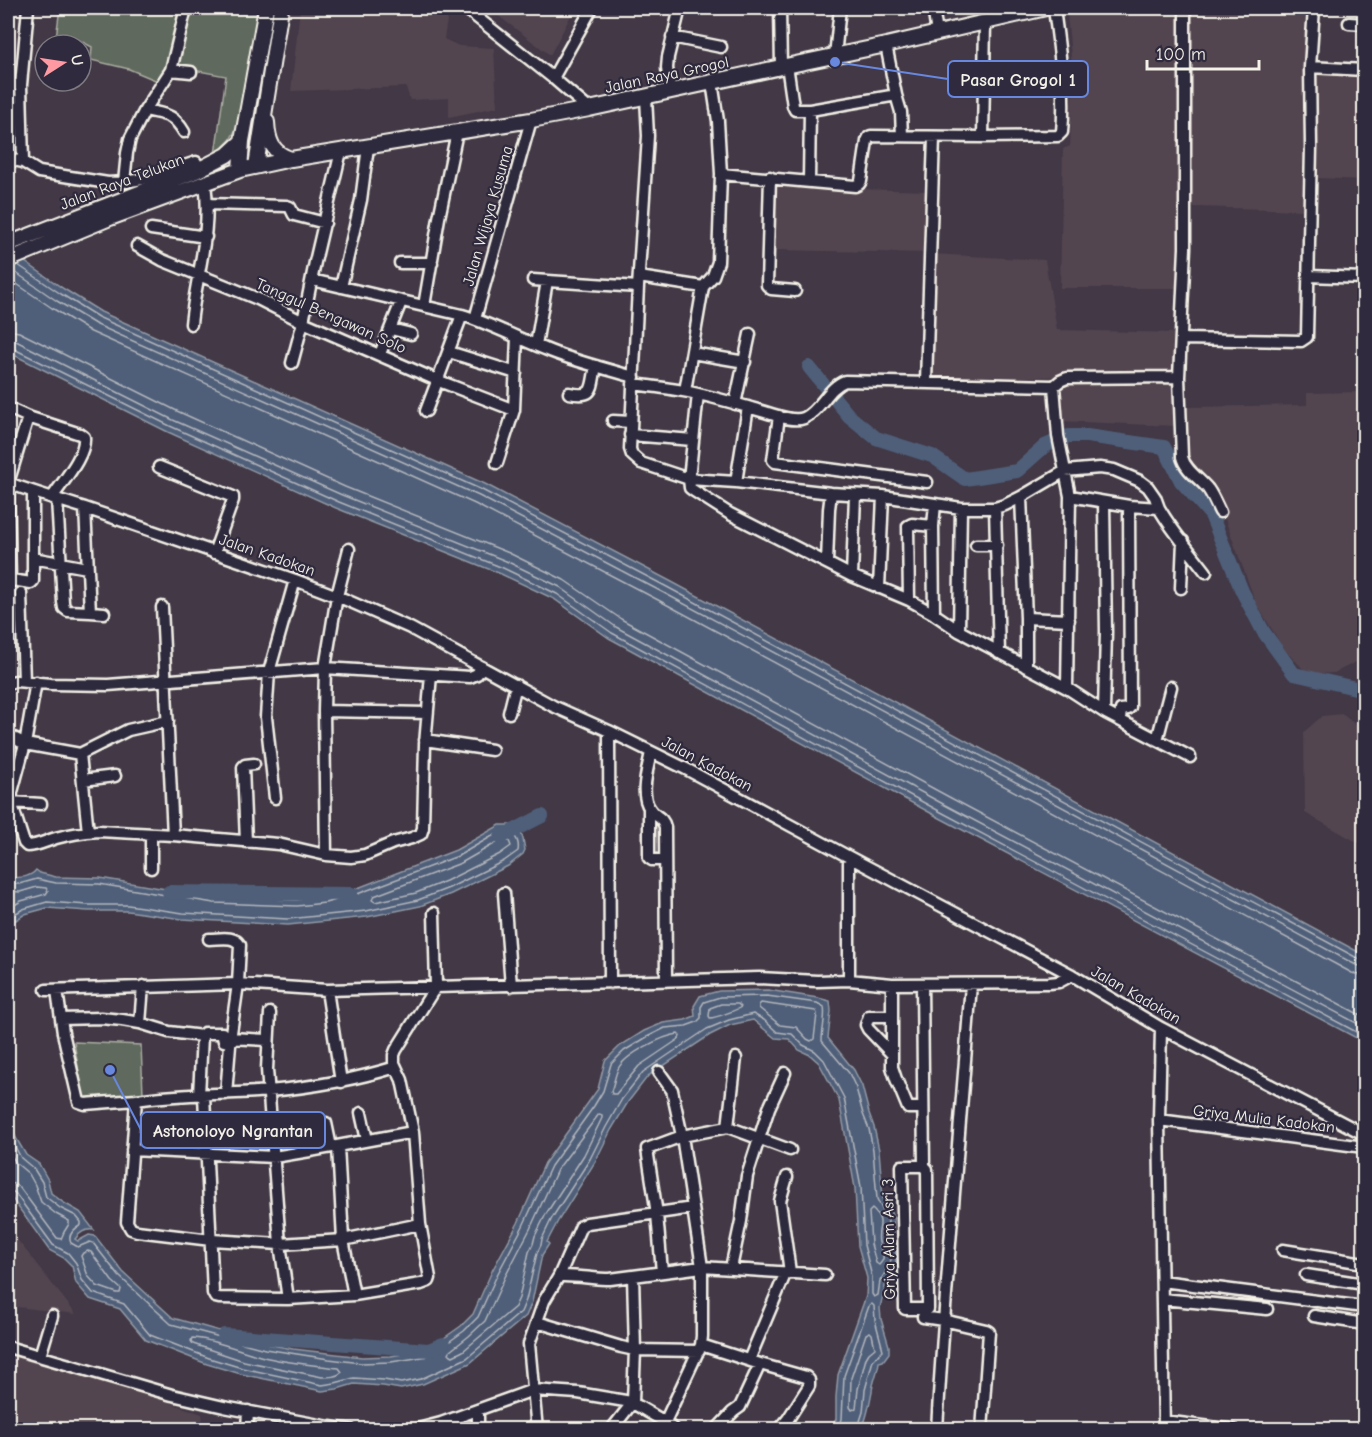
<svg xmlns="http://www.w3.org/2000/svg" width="1372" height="1437" font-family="'Comic Neue',sans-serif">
<rect width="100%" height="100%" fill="#423846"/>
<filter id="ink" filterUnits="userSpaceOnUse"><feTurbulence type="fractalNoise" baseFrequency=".0167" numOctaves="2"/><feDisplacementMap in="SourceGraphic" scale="12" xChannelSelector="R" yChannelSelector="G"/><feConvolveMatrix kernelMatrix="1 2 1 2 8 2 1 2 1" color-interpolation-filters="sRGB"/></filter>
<g filter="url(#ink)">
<path fill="#524550" d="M300 8H449L444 39 459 46 494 48 497 107 449 117V98L410 100 406 87 291 91Z
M488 8H575L550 55Z
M1089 8H1182L1180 175 1182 288H1060L1063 149 1070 146 1073 77 1067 14Z
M1305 10 1302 210 1192 207 1191 164V11Z
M1315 72 1364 75V180L1317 178Z
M775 187 932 191 930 253 772 250Z
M932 254 1045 260 1057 330 1177 333V373L1010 378H929Z
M1176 381 1175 426 1058 421 1061 388 1070 382Z
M1364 392V656L1356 662 1334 673 1308 674 1284 649 1256 603 1211 481 1187 458V407L1307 405V393Z
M1342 714 1364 731V846L1305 813 1304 732 1322 716Z
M8 1228 76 1314 8 1306Z
M8 1346 202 1414 204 1429 8 1430Z"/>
<path fill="#60695d" stroke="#aaada2" stroke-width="1.5" d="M60 8H184L172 59 160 82 129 69 91 60 92 47 79 40 69 45H55Z
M190 8H259L244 114 230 140 215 155 226 76 177 67Z
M74 1042 141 1045 143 1094 85 1100 83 1098Z"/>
<path fill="#4f5e79" stroke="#9199a5" stroke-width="1.5" d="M8 250 64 289 101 312 485 484 670 581 1364 955V1042L938 817 609 638 554 599 501 574 336 508 168 432 8 352Z
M500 825H511L521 833 523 839 525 850 523 854 508 866 451 894 420 906 367 917 288 925 182 919 128 911H88L47 908 25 914 8 925V878C17 877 29 879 36 870L40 873 56 877 100 878 214 897 296 900 324 897 350 891 456 850Z
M768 990 818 998 830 1001 831 1011 828 1038 854 1070 862 1086 869 1113 874 1127 879 1150 883 1199 889 1208 894 1220 892 1240 896 1249V1267L886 1283 880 1308 881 1319 889 1346V1353L883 1361 879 1362C878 1372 873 1381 872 1391 869 1406 868 1415 862 1429H831L836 1419V1397L838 1375 866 1296 867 1278 858 1246 855 1188 839 1100 819 1063 810 1055 799 1050 789 1039 775 1038 753 1020 730 1025 710 1035 648 1076 628 1102 611 1130 595 1162 558 1221 547 1242 549 1244 542 1255 532 1302 526 1316 470 1363 423 1384 401 1389 383 1386 354 1384 337 1389 322 1391 241 1374 207 1364 146 1340 120 1309 90 1299 76 1283 72 1266 64 1258 49 1250 8 1193V1117L16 1138 26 1155 39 1164 48 1180 51 1193 64 1203 80 1212 94 1230C85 1229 80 1232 75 1239L78 1241 89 1235 95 1236 123 1272 173 1318 266 1344 293 1349 362 1357 391 1356 427 1350 461 1326 473 1314 492 1271 518 1223 545 1163 598 1089 605 1061 620 1046 644 1031 663 1023 685 1020 695 1016 694 1006 700 996 719 991Z"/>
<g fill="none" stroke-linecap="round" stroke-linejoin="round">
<path stroke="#b2b6bc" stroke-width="1.5" d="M18 265 61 294 98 317 482 490 667 587 1359 959 1364 960
M9 268 57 301 95 324 479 496 664 593 1356 965 1364 967
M8 278 52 308 91 332 475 504 660 601 1352 973 1364 976
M8 330 19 332 177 411 345 487 509 553 564 580 621 619 949 797 1364 1017
M8 339 16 341 173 420 342 495 506 561 560 587 616 627 945 805 1364 1027
M8 347 12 348 170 426 339 502 503 568 557 594 612 633 941 812 1364 1036
M503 839 509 841 511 846 500 854 446 881 416 893 375 902 372 900 374 896 461 863Z
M8 884H19L37 879 56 883 99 884 214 903 297 906 325 903 352 896 458 856 501 831C513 831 520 839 518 851L504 861 449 888 418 900 366 911 288 919 183 913 128 905H88L47 902 23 909 8 918
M8 891 20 892 37 887 46 888 48 891 46 894 21 901 8 909
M761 1003 816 1011 817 1014 814 1039 811 1041 807 1039 796 1027 780 1025 759 1008V1005Z
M721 1004H738L741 1007C737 1010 715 1018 710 1018L709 1016 710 1008Z
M678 1034 680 1036 679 1039 639 1066 616 1094H612L611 1091C614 1084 615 1075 618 1069 625 1054 663 1036 678 1034Z
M599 1114 602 1115V1118L584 1155 546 1214 535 1236 533 1244 529 1252 519 1298 515 1307 463 1351 453 1356 451 1355 449 1353 450 1351 469 1336 485 1321 505 1277 530 1229 557 1170Z
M8 1133 21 1158 34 1169 42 1182 46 1197 60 1208 76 1216 81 1222V1225C74 1229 67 1235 71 1243L78 1247 90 1242 93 1243 119 1276 171 1324 265 1349 329 1359 361 1363 391 1362 429 1356 464 1331 478 1317 498 1273 523 1226 551 1166 594 1106 603 1091 611 1064 624 1051 647 1037 665 1028 686 1026 697 1022 701 1018V1007L704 1002 720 997 767 996 817 1003 824 1007C826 1018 822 1029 822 1041L849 1073 856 1088 863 1114 869 1129 873 1150 877 1199 888 1221 886 1240 890 1251 891 1258 890 1265 880 1281 878 1295 874 1297 872 1294V1277L864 1245 861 1187 844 1098 824 1060 815 1051 803 1045 792 1034 777 1032 764 1020 753 1014 729 1020 707 1029 643 1072 622 1099 606 1127 590 1159 552 1218 542 1239 541 1245 537 1253 526 1300 521 1312 467 1358 421 1379 401 1383 384 1380 354 1378 335 1383 322 1385 242 1368 209 1358 150 1335 124 1304 93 1293 82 1280 76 1263 68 1253 53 1245 15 1193 11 1191H8
M8 1150 16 1163 29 1174 35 1185 41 1202 56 1214 69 1221V1224L64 1232 61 1239 57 1238 20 1188 14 1184 8 1183
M872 1209C887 1222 876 1228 879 1242 880 1252 888 1256 879 1265L876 1263 871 1244 869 1212Z
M88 1251 91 1252 112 1281 121 1289 120 1293H117L97 1286 88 1276 81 1256 83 1253Z
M870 1332 872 1334 875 1348 869 1353 866 1358 858 1389 856 1408 852 1410 850 1407 851 1378 866 1334Z
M192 1338C210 1338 241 1351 260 1356 286 1363 313 1365 339 1368L342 1372C337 1377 329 1377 322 1377L244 1361 193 1344 191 1341Z
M838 1430 842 1419 844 1376 869 1306 872 1304 874 1306 875 1320 883 1350 873 1360 865 1390 863 1412 857 1430"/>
<path stroke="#4f5e79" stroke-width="14" d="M809 367 849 416 876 438 932 456 965 479 1017 471 1045 446 1068 436H1087L1164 447 1181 481 1211 515 1242 591 1263 631 1294 674 1364 690
M501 837 542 816
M169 892 351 894
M224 1335 429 1350 443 1344"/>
<g stroke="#f4f1e8" stroke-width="15">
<path id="minor" d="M28 8 21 85 23 162 39 172 108 183 124 182 127 153 130 139 145 110 171 70 186 8
M465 8 553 78 589 109
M780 8 781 67
M933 8 937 33
M1185 8V248L1179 377 1182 457C1185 470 1200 479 1208 489 1213 496 1216 504 1220 512
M1349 23 1364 24
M672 37 721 47
M835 56 840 8
M787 65 793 106 795 110H810L891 96 896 95 886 45
M1310 67 1364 70
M171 70 191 72
M553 78 592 8
M8 85H21
M670 92 667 68 668 57 680 8
M896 95 901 112 902 136
M646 97 648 136 638 287 630 449 632 455 641 463 689 479 736 482 831 493 883 496 961 508H995L1005 505 1021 497 1065 471 1100 468 1114 470 1140 481 1148 487 1155 497 1159 508
M145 110C165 115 173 113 184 132
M983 137 985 22
M8 159 23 162
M721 174 855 186 859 184 861 181 867 141 869 137 871 136 983 137 1058 136 1062 132C1066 90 1059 49 1054 8
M770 177 767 285 771 289 795 291
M809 181 810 110
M124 182 149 178 196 162
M208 204 287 206 290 207 294 215 325 223
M151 229 206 237
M137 246 162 260 258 299 303 322 439 381 514 410
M400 263H432
M1309 276 1364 278
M639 277 703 287
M312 280 462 315C491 324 517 338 545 349 573 361 604 368 634 377
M533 280 638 287
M341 287 361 200 368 147
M424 306 439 218 457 132
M475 319 531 120
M191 324C196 274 212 233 205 183
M391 329 411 334
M1181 339 1301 341 1307 337 1311 147 1310 67 1314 8
M536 345 547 281
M449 352 516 373
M692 353 745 362
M380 354 401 302
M292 363 303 322 315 262 341 151
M926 382 934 137
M633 384C650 386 667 388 683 391 712 396 741 405 768 413 778 416 794 422 804 418 820 411 828 387 845 381L1054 386 1060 381 1067 378 1179 377
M1054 386 1058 436 1070 496 1067 688
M685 391 703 287 713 276 718 262 721 174 718 121 712 82
M569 393C595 398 591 389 596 366
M698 394 689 479 690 488 694 491 730 514 852 576 909 600 934 614 959 631 1067 688 1104 712 1190 757
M735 404 750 334
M8 408 28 417
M426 411 462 315
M779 416 773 460 775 462 927 482
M613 421 631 422
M630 435 693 440
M497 463 514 410 517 337
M159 467 233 497V500L214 553
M736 482 748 407
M8 485 10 578 11 580 31 583 33 581V492
M1070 496 1129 506 1130 707 1128 709 1121 710 1120 720
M1021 497 1026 618V667
M52 498C62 482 86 456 84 437L80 434 28 417 8 483C33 492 59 500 85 508L295 580 337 596 410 628 553 706 609 731 686 769 849 857 1072 975 1161 1028 1364 1134
M57 499 63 602 64 608 68 611 90 612 85 508
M1104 503 1106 632 1104 712
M1129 506 1159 508C1172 531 1190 551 1206 572
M995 508 999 653
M976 545H997
M33 558 87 568
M827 563 829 509 831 493
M852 576 855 495
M879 588 883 496
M1181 588 1183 541
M21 593 24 681
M909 600 908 526 912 524 933 526
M162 607 173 835
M90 612 104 613
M934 614 933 526 935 504
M1026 618 1069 620
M959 631 961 508
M36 682 25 744 12 792 11 802 24 843 27 846C37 846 46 841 56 838 70 834 85 832 99 831L173 835 278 844 326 855 351 857 365 855 393 843 412 838 421 834 423 828 425 744 431 675
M8 685 11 682 16 681 51 684 108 685 325 668 470 677 477 674 482 667
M324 711 427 713
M509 713 516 685
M609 731 610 983
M8 735 25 744 80 754 88 832
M425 740 492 750
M1157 740 1171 687
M651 752C648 769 639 794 650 809 655 818 662 815 665 827L666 981
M80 754 128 730 168 721
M83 780 115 776
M275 798 266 717 269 672 295 580
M11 802 41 804
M649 808V858L652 860H665
M151 834V868
M246 842 243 767 245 765 254 764
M326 855 324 711 325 668 337 596 349 549
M849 857V980
M504 893 511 986
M209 939C220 939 234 935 240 945L238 984 231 1033 226 1094
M892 984V1067L896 1079 908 1108H923
M922 984 924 1166 927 1169 928 1309H905L902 1166H924
M46 990 238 984 327 990 759 978 817 981 849 980 892 984 1049 983 1059 982 1072 975
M57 990 63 1033 79 1102 85 1104 136 1100
M327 990 341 1082
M270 1013 267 1069 280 1244 288 1299
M892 1016H869L866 1025 868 1029 892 1054
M61 1019 101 1018 122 1020 140 1023 169 1032 202 1036
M140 1023 143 986
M1161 1028 1159 1120 1164 1430
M231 1038 267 1040
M396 1067C354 1080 313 1087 269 1091 225 1095 180 1093 136 1100L127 1222 131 1229 137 1231 211 1240 280 1244 343 1240 420 1224
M659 1072 672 1090 682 1136 702 1267V1336L701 1345 665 1422
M199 1095 202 1036 204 1033H222L224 1041 231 1043
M204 1095 213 1293 215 1297 219 1298 288 1299 354 1295 421 1284 429 1281 430 1278 420 1224 413 1132 402 1080 394 1063V1055L396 1050 436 986 434 913
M361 1113 367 1140
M1159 1120 1364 1147
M326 1123 331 1147
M728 1127 790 1150
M338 1146 343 1240 354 1295
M132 1150 274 1157 310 1151 413 1132
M787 1177 780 1201 790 1272
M1283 1250 1364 1263
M731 1268 741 1221 747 1176 769 1108 785 1073
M662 1272 657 1214 647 1149 682 1136 728 1127 736 1058
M1306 1275 1364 1284
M559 1276C576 1275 593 1279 610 1279L702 1267 825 1275
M1162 1281 1364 1307
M1162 1299 1267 1309
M1314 1316 1364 1324
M923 1317 943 1320 986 1330 989 1332 982 1430
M537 1322 621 1347 635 1350 699 1351
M701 1345 760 1364 806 1377 809 1380V1386L788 1419 779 1430
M8 1347 172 1395 224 1407 330 1427 351 1430
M40 1356 52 1316
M749 1360 786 1272
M478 1410V1430
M1164 1421 1234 1430
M247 1430 248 1411
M414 1430 441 1423 533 1390 578 1393 631 1402 665 1422 674 1430
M537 1430 529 1344 544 1301 559 1276 581 1226 587 1223 693 1208
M611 1430 633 1402 635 1350 633 1276
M716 1430 733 1412 740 1407 760 1364
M937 1430C945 1281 960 1132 971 984"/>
</g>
<g stroke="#f4f1e8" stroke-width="18">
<path id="major" d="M267 122C268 141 272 153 291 159
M256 166 281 8
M240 170 242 141 266 8
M8 244 196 171 227 155 242 141
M8 260 110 218 240 170 291 159 531 120 589 109 781 67 886 45 1046 8"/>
</g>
<use href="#minor" stroke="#2f2a3d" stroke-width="10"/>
<use href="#major" stroke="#2f2a3d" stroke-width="14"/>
</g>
</g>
<g text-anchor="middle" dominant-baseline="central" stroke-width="4.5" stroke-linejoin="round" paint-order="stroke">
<g font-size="16" fill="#f4f1e8" stroke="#2f2a3d">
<text transform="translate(667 75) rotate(-12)">Jalan Raya Grogol</text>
<text transform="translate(122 182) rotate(-21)">Jalan Raya Telukan</text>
<text transform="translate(488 216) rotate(-74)">Jalan Wijaya Kusuma</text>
<text transform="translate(331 316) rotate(24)">Tanggul Bengawan Solo</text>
<text transform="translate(267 555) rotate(19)">Jalan Kadokan</text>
<text transform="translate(707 764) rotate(28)">Jalan Kadokan</text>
<text transform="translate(1136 995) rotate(30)">Jalan Kadokan</text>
<text transform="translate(1264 1119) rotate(7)">Griya Mulia Kadokan</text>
<text transform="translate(889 1239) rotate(-91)">Griya Alam Asri 3</text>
</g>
</g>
<path fill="none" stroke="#6887de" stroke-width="2" d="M835 62L948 79M110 1070L141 1130"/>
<g fill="#6887de" stroke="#2f2a3d" stroke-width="2">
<circle cx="835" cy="62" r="6"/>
<circle cx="110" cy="1070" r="6"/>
</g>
<g fill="#2f2a3d" stroke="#6887de" stroke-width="2">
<rect x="948" y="61" width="140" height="36" rx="6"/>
<rect x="141" y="1112" width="184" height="36" rx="6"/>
</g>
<g font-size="18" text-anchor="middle" font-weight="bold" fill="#f4f1e8">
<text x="1018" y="86">Pasar Grogol 1</text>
<text x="233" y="1137">Astonoloyo Ngrantan</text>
</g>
<rect width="1372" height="1437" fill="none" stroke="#2f2a3d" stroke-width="30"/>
<rect x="15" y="15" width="1342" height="1407" fill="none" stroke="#f4f1e8" stroke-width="2" filter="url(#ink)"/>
<g transform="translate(63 63) rotate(78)"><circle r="28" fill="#2f2a3d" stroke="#7e7a81" stroke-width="1.5"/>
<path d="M0-4.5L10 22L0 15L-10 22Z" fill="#ff9aa2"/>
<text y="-9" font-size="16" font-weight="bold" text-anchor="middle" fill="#f4f1e8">U</text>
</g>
<path d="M1147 60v9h112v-9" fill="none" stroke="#f4f1e8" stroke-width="3"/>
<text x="1156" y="60" font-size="18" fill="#f4f1e8" stroke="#2f2a3d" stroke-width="4.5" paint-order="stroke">100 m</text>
</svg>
